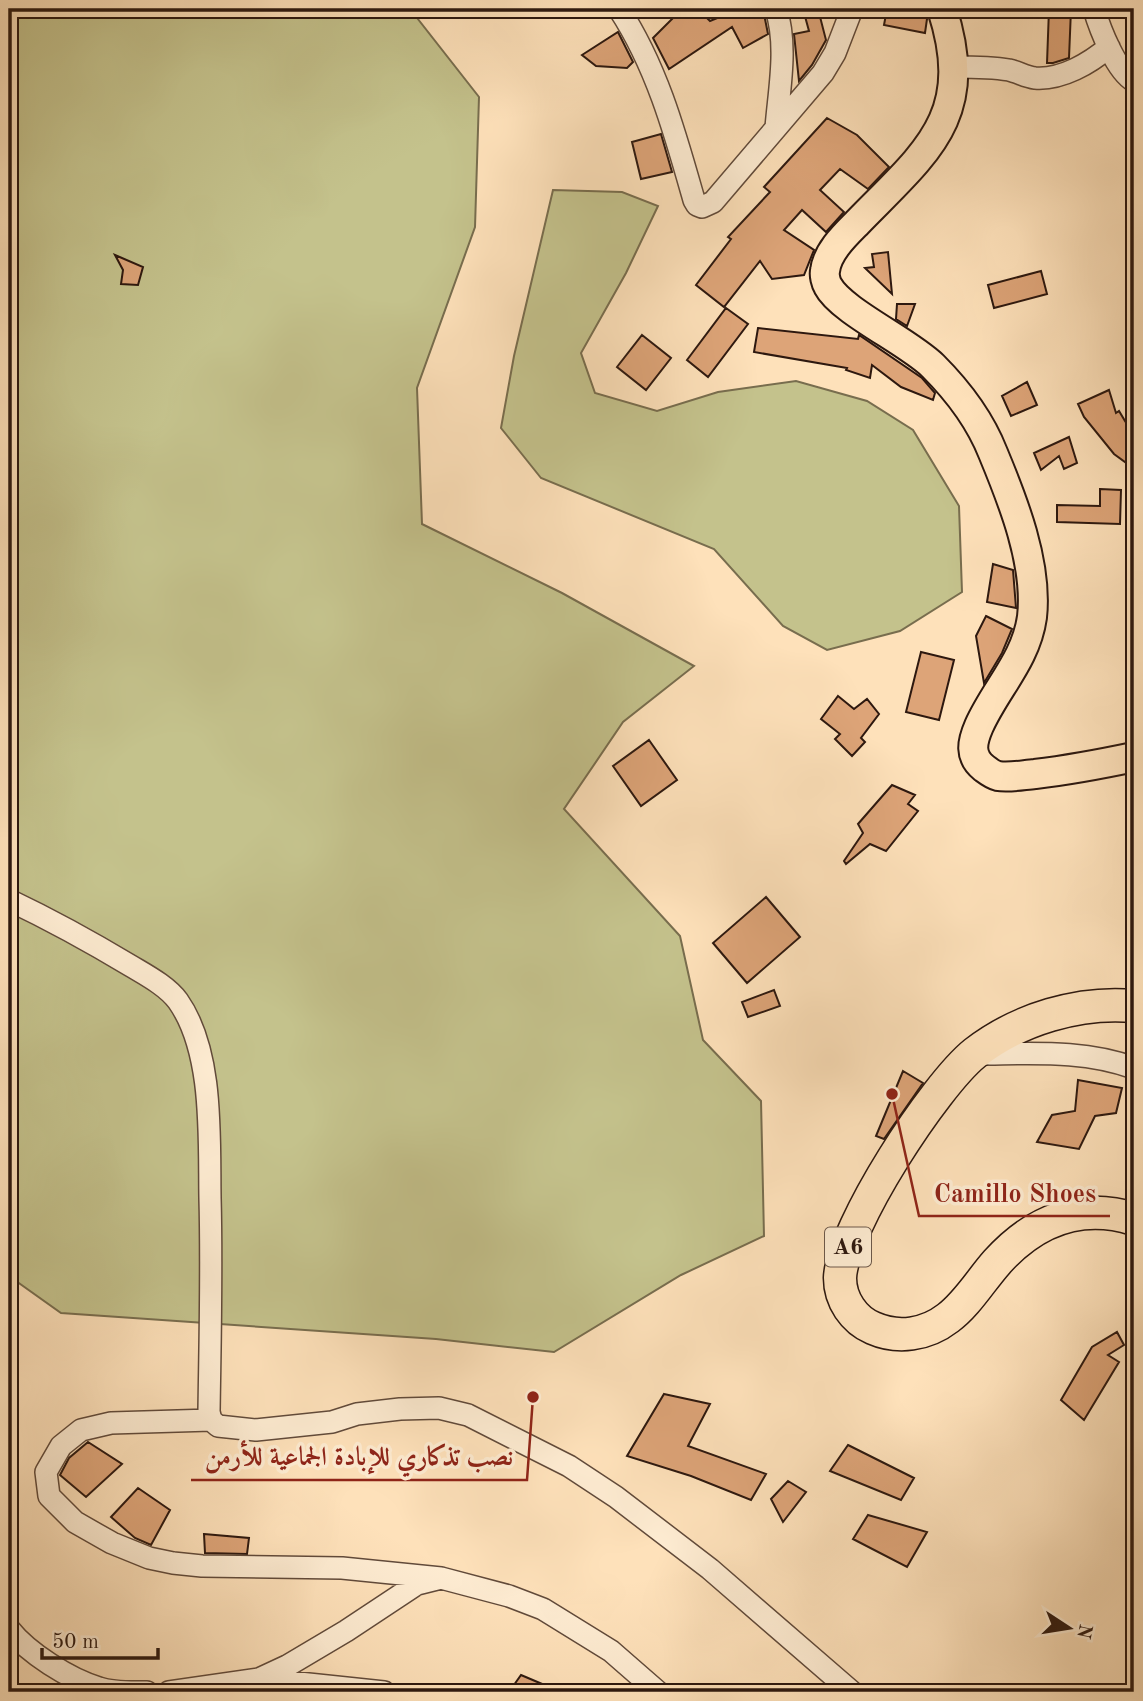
<svg xmlns="http://www.w3.org/2000/svg" width="1143" height="1701" font-family="'Old Standard TT',Amiri,serif">
<rect width="100%" height="100%" fill="#fee1ba"/>
<filter id="stains"><feTurbulence type="fractalNoise" baseFrequency=".00286" numOctaves="4"/><feColorMatrix values="0 0 0 0 .2 0 0 0 0 .09 0 0 0 0 .02 0 0 0 .5 -.17"/></filter>
<radialGradient id="worn" r=".72"><stop offset=".6" stop-color="#630" stop-opacity="0"/><stop offset="1" stop-color="#630" stop-opacity=".3"/></radialGradient>
<path fill="#c4c28c" stroke="#786d4e" stroke-width="2" d="M9 9H410L479 97 475 227 417 388 422 524 562 593 694 666 623 722 564 809 680 936 703 1040 761 1101 764 1236 681 1275 554 1352 436 1339 61 1313 9 1276Z
M553 190 622 192 658 206 626 273 581 353 595 393 657 411 718 392 796 381 867 401 913 430 959 506 962 592 900 631 827 650 783 626 714 549 541 478 501 428 514 356Z"/>
<path fill="#dda478" stroke="#2d180f" stroke-width="2" d="M682 9H698L710 21 739 9H763L768 34 743 48 732 27 669 69 653 38Z
M803 9H818L826 40 812 65 799 81 794 34 809 31Z
M887 9H926L927 19 925 33 884 25Z
M1049 9H1071L1069 58 1053 63H1047Z
M618 32 633 62 627 68 596 66 582 55Z
M827 118 857 135 889 167 868 189 840 169 820 190 844 212 826 232 802 210 784 230 814 250 804 275 772 279 760 261 724 307 696 285 731 239 728 237 770 192 764 187Z
M661 134 672 172 641 179 632 142Z
M888 252 892 294 865 268 874 267 872 254Z
M115 255 143 267 138 285 121 284 123 270Z
M1041 271 1047 294 994 308 988 285Z
M897 304H915L907 326 896 319Z
M726 308 748 324 708 377 687 360Z
M758 328 858 339 859 335 922 378 935 393 933 400 901 387 872 365 870 378 846 370 847 368 754 352Z
M642 335 671 358 646 390 617 367Z
M1027 382 1037 405 1011 416 1002 396Z
M1109 390 1116 413 1119 411 1134 436V457L1125 462 1114 454 1084 417 1078 404Z
M1069 437 1077 463 1064 469 1059 456 1041 470 1034 453Z
M1100 489 1121 490 1120 524 1057 522V505L1100 506Z
M993 564 1013 570 1016 608 987 602Z
M986 616 1012 629 1002 653 984 683 976 636Z
M921 652 954 660 939 720 906 712Z
M838 696 854 709 867 699 879 714 861 738 865 742 852 756 835 739 840 734 821 719Z
M649 740 677 780 641 806 613 766Z
M892 785 915 795 908 804 918 811 886 851 870 844 846 864 844 861 863 833 858 824Z
M766 897 800 937 747 983 713 943Z
M774 990 780 1006 748 1017 742 1002Z
M903 1071 923 1083 884 1139 876 1136Z
M1078 1080 1122 1088 1116 1113 1095 1116 1079 1149 1037 1142 1052 1115 1075 1111Z
M1117 1332 1124 1345 1108 1355 1119 1362 1084 1420 1061 1400 1092 1347Z
M664 1394 710 1404 688 1446 766 1474 751 1500 691 1476 627 1456Z
M88 1442 122 1464 86 1497 60 1475 69 1458Z
M848 1445 914 1478 901 1500 830 1471Z
M788 1481 806 1492 783 1522 771 1499Z
M138 1488 170 1510 151 1545 135 1538 111 1517Z
M868 1515 927 1532 907 1567 853 1539Z
M204 1534 249 1538 247 1554 205 1553Z
M521 1675 561 1692H509Z"/>
<g fill="none" stroke-linecap="round" stroke-linejoin="round">
<g stroke="#614a3a" stroke-width="24">
<path id="minor" d="M619 9C657 67 675 133 694 200L697 205 702 207 713 202 823 73 835 53 852 9
M1094 9C1100 29 1116 71 1134 81
M955 67C973 67 991 67 1009 70 1018 72 1026 77 1035 78 1062 80 1090 63 1109 47
M776 128C779 90 788 46 776 9
M9 900C51 920 91 942 131 966 146 975 167 986 178 1001 214 1052 209 1138 210 1198 212 1270 210 1341 209 1412L211 1420 218 1426 256 1430 332 1422 357 1414 400 1409 439 1408 468 1415 569 1466 616 1497 710 1569 852 1692
M975 1054C1029 1054 1083 1049 1134 1068
M211 1420 111 1423 81 1430 61 1446 46 1472 49 1496 75 1522 112 1543 149 1558 173 1563 202 1566 342 1568 441 1578
M9 1629C28 1653 69 1679 99 1688 113 1693 132 1692 147 1692
M261 1679 384 1692
M169 1692 259 1679 287 1666 346 1631 417 1584 441 1578 509 1596 543 1609 611 1651 658 1692"/>
</g>
<g stroke="#2d180f" stroke-width="32">
<path id="major" d="M942 9C977 117 926 152 857 223 845 235 827 252 825 271 824 275 826 283 828 286 841 311 909 342 933 366 958 391 980 420 993 453 1013 501 1038 564 1032 617 1026 660 996 688 979 726 972 742 969 756 984 768 988 771 993 775 998 776 1009 778 1023 775 1035 774 1069 770 1101 764 1134 757"/>
</g>
<g stroke="#2d180f" stroke-width="35">
<path id="highway" d="M1134 1006C1079 1001 1019 1019 975 1053 935 1085 842 1227 840 1278 840 1300 854 1320 873 1328 898 1339 926 1335 948 1318 967 1304 981 1280 997 1262 1034 1221 1080 1202 1134 1219"/>
</g>
<use href="#minor" stroke="#feecd2" stroke-width="21"/>
<use href="#major" stroke="#fee1ba" stroke-width="28"/>
<use href="#highway" stroke="#fee1ba" stroke-width="32"/>
</g>
<g text-anchor="middle" dominant-baseline="central" stroke-width="7" stroke-linejoin="round" paint-order="stroke">
<rect fill="#feecd2" stroke="#6c584a" stroke-width="2" x="825" y="1227.5" width="46" height="39" rx="5"/>
<g font-size="23" font-weight="bold" fill="#2d180f">
<text x="848" y="1247">A6</text>
</g>
</g>
<path fill="none" stroke="#8f2418" stroke-width="2.5" d="M892 1094L919 1216H1110M533 1397L527 1480H191"/>
<g fill="#8f2418" stroke="#feecd2" stroke-width="2.5">
<circle cx="892" cy="1094" r="7"/>
<circle cx="533" cy="1397" r="7"/>
</g>
<g font-size="26" text-anchor="middle" font-weight="bold" fill="#8f2418" stroke="#feecd2" stroke-width="7" stroke-linejoin="round" paint-order="stroke">
<text x="1015" y="1202">Camillo Shoes</text>
<text x="359" y="1465">نصب تذكاري للإبادة الجماعية للأرمن</text>
</g>
<rect width="1143" height="1701" fill="none" stroke="#fee1ba" stroke-width="35"/>
<rect x="10" y="10" width="1122" height="1680" fill="none" stroke="#2d180f" stroke-width="3.5"/>
<rect x="18" y="18" width="1108" height="1666" fill="none" stroke="#2d180f" stroke-width="2"/>
<g transform="translate(1069 1628) rotate(102)" stroke="#feecd2" stroke-width="5" paint-order="stroke">
<path d="M0-5L12 26L0 18L-12 26Z" fill="#2d180f"/>
<text y="-10" font-size="19" font-weight="bold" text-anchor="middle" fill="#2d180f">N</text>
</g>
<path d="M42 1648v10h116v-10" fill="none" stroke="#2d180f" stroke-width="3.5"/>
<text x="52" y="1648" font-size="21" fill="#2d180f" stroke="#feecd2" stroke-width="5" paint-order="stroke">50 m</text>
<rect width="100%" height="100%" filter="url(#stains)"/>
<rect width="100%" height="100%" fill="url(#worn)"/>
</svg>
